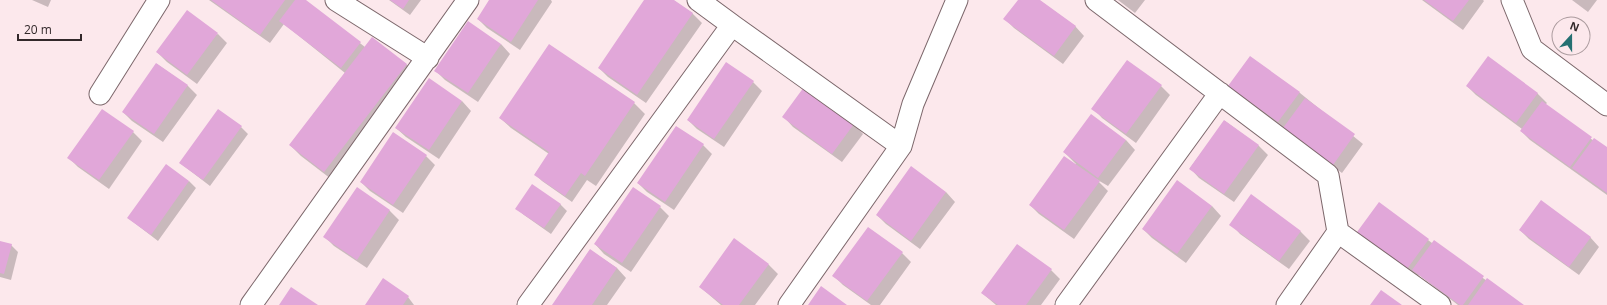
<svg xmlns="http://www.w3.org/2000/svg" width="1607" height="305" font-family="'Open Sans',sans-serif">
<rect width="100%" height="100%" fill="#fce8ec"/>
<path fill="#0003" d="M32 0H51L48 7Z
M209 0H304L365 47 406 64 417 75 335 182 301 156 290 145 345 73 284 24 270 43Z
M389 0H421L410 15Z
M490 0H551L552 2 520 50 487 28 478 19Z
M645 0H673L692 13 702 23 646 103 608 77 599 68Z
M1019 0H1039L1075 26 1084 36 1063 64 1014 28 1005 19Z
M1118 0H1145L1135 13Z
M1422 0H1483L1484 1 1463 30Z
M1572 0H1597L1588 12Z
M218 34 227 43 197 84 167 62 157 52Z
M501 44 510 54 478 102 445 80 436 71Z
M1250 57 1300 93 1363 144 1342 173 1293 137 1284 128 1239 95 1229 86Z
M1127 61 1161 86 1170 95 1136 143 1102 118 1093 108Z
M157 64 188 86 197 95 163 142 132 121 123 112Z
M753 82 762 91 724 147 697 129 688 120Z
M1467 86 1537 93 1547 103 1545 105 1594 141 1607 148V195L1530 140 1521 131 1522 129 1476 95Z
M462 101 471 111 439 159 406 137 396 128Z
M634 103 645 114 596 186 587 180 572 202 542 181 535 174 549 154 511 128 500 118Z
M784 117 854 124 863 134 842 162 793 127Z
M1225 121 1259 146 1268 155 1234 202 1199 178 1190 168Z
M241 127 248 134 210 186 180 163Z
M133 132 142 141 109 189 78 167 69 158Z
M1126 140 1135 150 1108 186 1096 179 1108 191 1074 239 1039 214 1030 205 1076 164 1064 152Z
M703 145 712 154 674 210 647 192 638 183Z
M426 156 435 165 403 213 370 191 361 182Z
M189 181 196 188 158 241 128 218Z
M357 189 390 211 399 220 367 268 334 246 325 237Z
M946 192 955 202 920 249 886 224 877 215Z
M1252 196 1301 232 1310 241 1289 269 1240 234 1231 224Z
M560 204 567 211 551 234 524 215 517 209Z
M1380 204 1432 243 1522 305H1458L1419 275 1417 277 1368 242 1359 232Z
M1212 206 1221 216 1186 263 1152 238 1143 229Z
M660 207 669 216 631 272 604 254 595 244Z
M1520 230 1590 237 1599 247 1579 275 1529 239Z
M734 240 769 265 778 274 755 305H721L700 287Z
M0 242 11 245 18 252 11 280 0 277Z
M590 250 617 268 626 278 607 305H553Z
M902 253 911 262 880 305H871L843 285 833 275Z
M1051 270 1060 279 1041 305H996L982 293Z
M408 297 414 305H366Z"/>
<path fill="#e1a7d9" d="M211 0H285L260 35Z
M295 0H306L361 42 341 68 279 21Z
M390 0H409L403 9Z
M489 0H538L511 42 477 19Z
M644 0H674L693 13 637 95 598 68Z
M1018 0H1040L1076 26 1054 56 1003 19Z
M1424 0H1469L1453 21Z
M187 10 218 33 187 75 156 52Z
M468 21 501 44 468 93 434 71Z
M372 37 407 64 324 172 289 145Z
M549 44 635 102 585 176 581 173 565 196 534 175 549 152 499 118Z
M1250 56 1300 92 1278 122 1228 86Z
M1488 56 1538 93 1516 123 1466 86Z
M1127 60 1162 85 1126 134 1091 109Z
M726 62 754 81 714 139 687 120Z
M156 63 188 85 154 134 122 112Z
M429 78 462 101 429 150 395 128Z
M804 87 854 124 832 154 782 117Z
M1305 98 1355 134 1333 165 1283 128Z
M1542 101 1592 137 1570 167 1520 131Z
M102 109 134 131 99 180 67 158Z
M218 109 242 126 203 180 179 163Z
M1091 114 1126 140 1098 178 1063 152Z
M1224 120 1259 145 1224 194 1189 169Z
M676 126 704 144 665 202 637 183Z
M393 132 427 155 393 205 360 182Z
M1594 138 1607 147V193L1572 168Z
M1064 156 1100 181 1064 230 1029 205Z
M166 164 189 181 151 235 127 218Z
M911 166 946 192 911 241 876 215Z
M1177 180 1212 206 1177 254 1142 229Z
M532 184 561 204 544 228 515 209Z
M357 187 390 210 357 260 323 237Z
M633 187 661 206 622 263 594 244Z
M1251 194 1301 231 1279 261 1229 225Z
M1541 200 1591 237 1569 267 1519 230Z
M1379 202 1429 239 1407 269 1357 232Z
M868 227 903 252 867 301 832 276Z
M734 238 769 264 739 305H723L699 287Z
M1434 240 1484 276 1463 305H1460L1412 270Z
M0 241 12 244 4 274 0 273Z
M1017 244 1052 269 1026 305H998L981 293Z
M590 249 617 268 592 305H552Z
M383 278 409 296 403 305H365Z
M1487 278 1524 305H1468Z
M821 286 847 305H808Z
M291 287 318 305H279Z
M1381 290 1402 305H1370Z"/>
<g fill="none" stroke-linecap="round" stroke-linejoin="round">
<g stroke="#7c676b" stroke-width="23">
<path id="street" d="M336 0 428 58
M1096 0 1328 175 1338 232 1440 305
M1512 0 1532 49 1607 105
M732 25 901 146
M100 94 159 0
M251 305 468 0
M528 305 732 25 698 0
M789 305 901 146 913 104 957 0
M1066 305 1220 93
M1287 305 1338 232"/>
</g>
<use href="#street" stroke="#fff" stroke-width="21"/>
</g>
<g transform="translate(1571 36) rotate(21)"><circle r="19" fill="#fce8ec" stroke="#ab9b9e"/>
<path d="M0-3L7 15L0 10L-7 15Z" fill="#257072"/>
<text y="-6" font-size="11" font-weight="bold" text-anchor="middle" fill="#32282a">N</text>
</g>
<path d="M18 34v6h63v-6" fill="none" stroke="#32282a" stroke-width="2"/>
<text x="24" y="34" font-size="12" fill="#32282a" stroke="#fce8ec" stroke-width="3" paint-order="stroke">20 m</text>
</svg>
